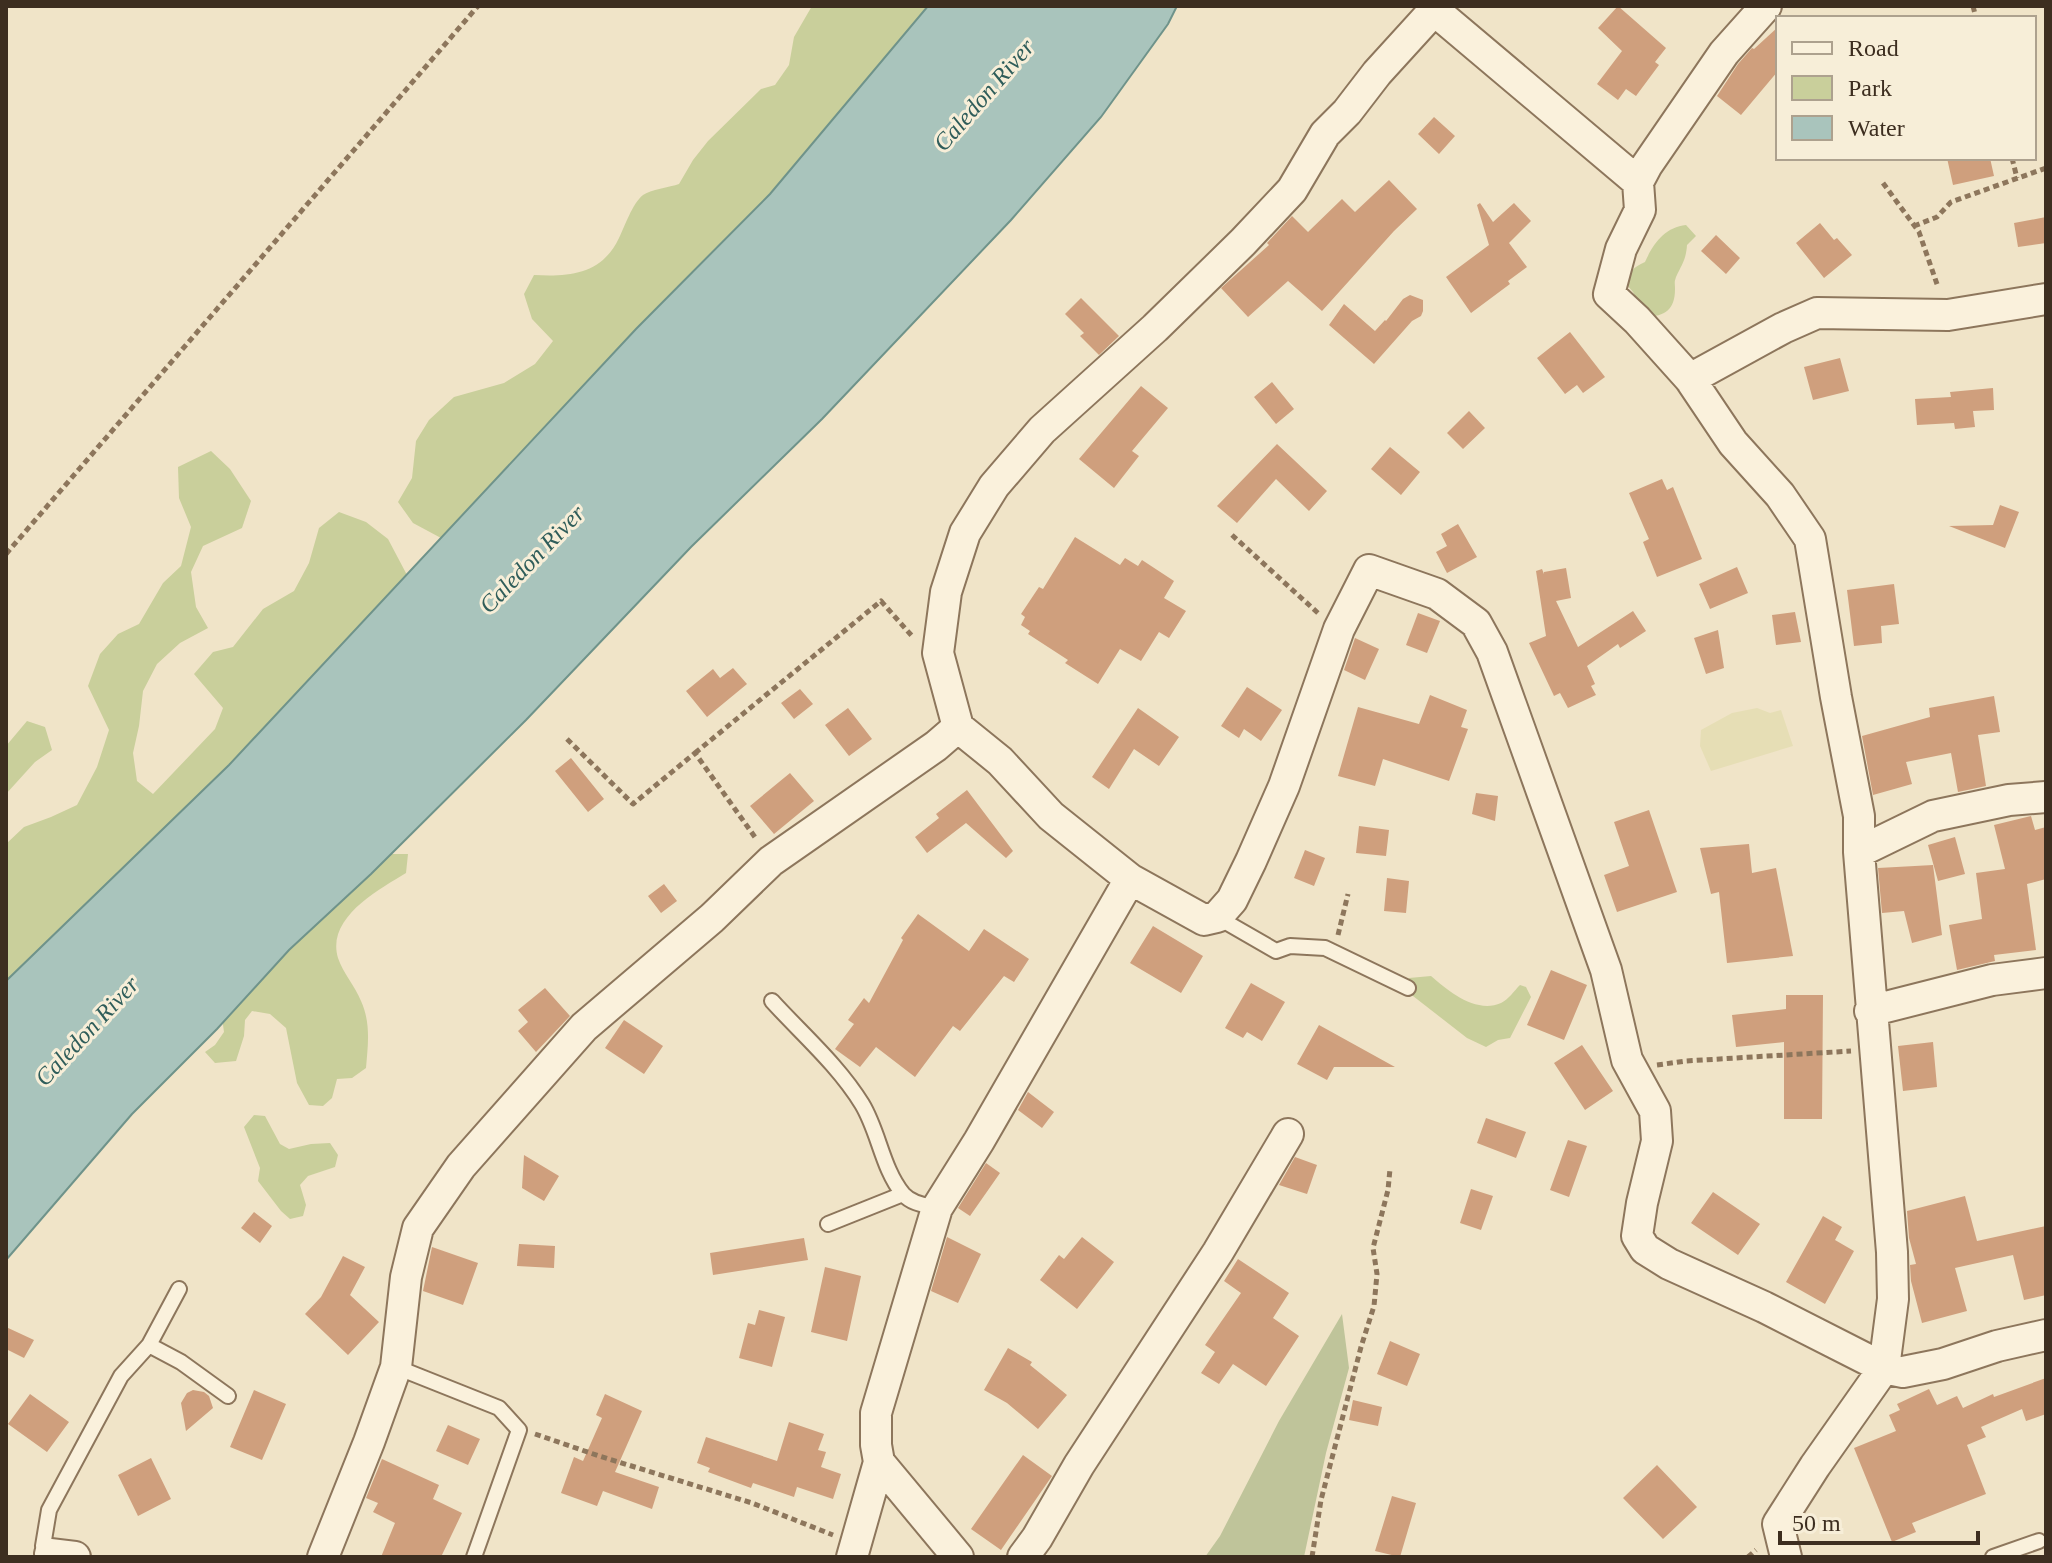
<svg xmlns="http://www.w3.org/2000/svg" width="2052" height="1563" font-family="'Times New Roman',serif">
<rect width="100%" height="100%" fill="#f0e4c8"/>
<path fill="#e6deb5" d="M1757 708 1770 713 1781 710 1793 746 1711 771 1700 746 1701 730 1732 713Z"/>
<path fill="#c9cf9b" d="M812 6H928L770 194 636 329 441 538 413 523 398 502 412 478 416 441 429 420 454 397 504 383 535 364 553 341 532 319 524 294 534 275C570 277 602 274 619 238 625 226 632 204 643 195 650 190 670 187 679 184L693 160 708 141 761 89 775 85 789 65 794 37Z
M1686 225 1696 236 1687 245C1686 260 1682 264 1676 277 1674 283 1675 282 1675 289 1675 310 1665 316 1646 317L1633 292 1627 285C1629 272 1633 267 1645 262 1653 244 1665 227 1686 225Z
M211 451 230 469 251 501 242 528 203 546 191 572 196 607 208 628 180 643 157 664 143 691 139 726 133 753 137 781 153 794 215 729 223 708 194 674 213 652 233 647 263 609 294 591 309 563 319 528 339 512 366 522 388 539 407 575 229 765 6 981V844L24 827 51 817 77 805 97 767 109 730 88 686 100 654 118 634 139 624 163 583 181 566 191 527 179 498 178 467Z
M27 721 45 727 52 750 35 762 6 794V746Z
M391 854H408L406 873C378 890 326 918 338 958 343 973 355 986 361 1001 371 1023 368 1045 366 1068L352 1078 337 1079 332 1098 323 1106 309 1105 297 1083 286 1028 270 1014 252 1011 245 1020 244 1036 236 1061 215 1063 205 1052 215 1045 224 1032 218 988 371 874Z
M1431 976C1448 991 1476 1014 1501 1003 1508 1000 1514 991 1520 985L1526 987 1531 997 1510 1038 1498 1040 1486 1047 1467 1038 1404 989 1409 978Z
M254 1115 265 1116 280 1144 289 1149 311 1144 330 1143 338 1155 335 1167 308 1176 300 1185 306 1205 303 1216 290 1219 281 1211 258 1181 260 1168 244 1127Z"/>
<path fill="#bfc49a" d="M1342 1314 1349 1368 1326 1453 1304 1557H1205L1220 1536 1279 1421Z"/>
<path fill="#a9c4bc" stroke="#6f938a" stroke-width="2" d="M928 6H1177L1168 24 1101 117 1011 220 822 419 691 547 526 720 371 874 289 950 217 1029 132 1114 6 1260V981L229 765 636 329 770 194Z"/>
<path fill="#cf9f7d" d="M1618 6 1666 48 1655 62 1659 65 1636 96 1626 89 1618 100 1597 84 1622 51 1598 28Z
M1778 27V71L1741 115 1717 96 1738 64 1752 48 1754 49Z
M1434 117 1455 136 1439 154 1418 134Z
M1947 158H1990L1994 176 1953 185Z
M1389 180 1417 209 1394 231 1322 311 1288 281 1248 317 1221 288 1269 245 1267 243 1292 216 1308 232 1342 199 1355 212Z
M1480 203 1493 222 1514 203 1531 221 1509 243 1527 267 1508 281 1510 284 1471 313 1446 277 1489 245 1477 205Z
M2046 217V243L2018 247 2014 223Z
M1820 223 1834 240 1837 238 1852 255 1824 278 1796 243Z
M1716 235 1740 258 1726 274 1701 251Z
M1410 295 1423 300V311L1421 316 1412 321 1374 364 1329 325 1344 304 1375 331 1385 320 1386 321 1403 299Z
M1081 298 1119 336 1099 355 1080 336 1084 333 1065 314Z
M1570 332 1605 377 1583 393 1577 385 1565 394 1537 358Z
M1840 358 1849 391 1813 400 1804 367Z
M1272 382 1294 409 1276 424 1254 397Z
M1141 386 1168 408 1132 451 1139 456 1114 488 1079 459Z
M1993 388 1994 410 1973 411 1975 427 1955 429 1954 423 1917 425 1915 399 1951 397 1950 392Z
M1469 411 1485 428 1463 449 1447 433Z
M1277 444 1327 491 1309 511 1276 479 1237 523 1217 506Z
M1390 447 1420 472 1401 495 1371 469Z
M1662 479 1667 490 1673 487 1702 559 1657 577 1643 542 1649 539 1629 493Z
M2000 505 2019 512 2005 548 1949 526 1993 525Z
M1458 524 1477 557 1447 573 1436 552 1447 546 1441 534Z
M1075 537 1120 565 1125 558 1138 566 1142 560 1174 581 1164 598 1186 611 1169 638 1159 632 1141 661 1120 649 1098 684 1065 663 1068 660 1028 634 1030 631 1021 625 1025 617 1021 614 1039 587 1043 589Z
M1737 567 1748 593 1710 609 1699 584Z
M1566 568 1571 598 1556 601 1578 647 1633 611 1646 631 1620 648 1618 644 1587 666 1595 684 1591 686 1596 695 1568 708 1560 693 1554 696 1529 643 1546 636 1536 571 1542 569 1544 574V572Z
M1894 584 1899 624 1881 626 1882 643 1854 646 1847 590Z
M1795 612 1801 642 1776 645 1772 615Z
M1418 613 1440 621 1427 653 1406 645Z
M1718 630 1724 668 1706 674 1694 638Z
M1355 638 1379 649 1365 680 1344 670Z
M733 668 747 684 707 717 686 691 713 669 720 678Z
M1247 687 1282 710 1261 741 1244 729 1239 738 1221 726Z
M800 689 813 704 794 719 781 703Z
M1430 695 1467 710 1461 727 1468 729 1449 781 1383 759 1375 786 1338 776 1358 707 1419 724Z
M1994 696 2000 732 1978 735 1986 786 1958 792 1951 753 1906 762 1912 784 1873 795 1862 736 1930 717 1929 708Z
M848 708 872 739 849 756 825 725Z
M1138 708 1179 737 1159 766 1134 749 1109 789 1092 777Z
M571 758 604 799 588 812 555 771Z
M790 773 814 801 774 834 750 806Z
M967 790 1013 851 1006 858 966 823 927 853 915 837 939 818 936 814Z
M1476 793 1498 796 1495 821 1472 814Z
M1649 810 1677 892 1617 912 1604 875 1629 866 1614 822Z
M2031 816 2035 830 2046 827V879L2027 884 2036 950 1994 955 1995 961 1957 970 1949 925 1982 919 1976 873 2005 869 1994 825Z
M1359 826 1389 830 1386 856 1356 853Z
M1955 837 1965 874 1938 881 1928 845Z
M1749 844 1752 873 1776 868 1793 956 1727 963 1719 892 1711 894 1700 848Z
M1305 850 1325 858 1314 886 1294 878Z
M1933 865 1942 935 1912 943 1904 911 1882 913 1878 868Z
M1387 878 1409 881 1406 913 1384 911Z
M664 884 677 901 661 913 648 896Z
M918 914 969 951 984 929 1029 959 1014 982 1004 976 960 1031 953 1026 915 1077 876 1047 860 1067 835 1049 854 1024 848 1020 864 998 869 1003 903 940 901 938Z
M1153 926 1203 956 1181 993 1130 963Z
M1551 970 1587 985 1564 1040 1527 1025Z
M1251 983 1285 1002 1262 1041 1247 1032 1243 1038 1225 1028Z
M545 988 570 1016 536 1052 518 1031 528 1022 518 1010Z
M1786 995H1823L1822 1119H1784V1042L1736 1047 1732 1015 1786 1009Z
M624 1020 663 1046 644 1074 605 1048Z
M1319 1025 1395 1067H1334L1327 1080 1297 1064Z
M1933 1042 1937 1087 1903 1091 1898 1046Z
M1582 1045 1613 1091 1585 1110 1554 1063Z
M1028 1092 1054 1112 1042 1128 1018 1110Z
M1486 1118 1526 1132 1516 1158 1477 1143Z
M1568 1140 1587 1146 1569 1197 1550 1190Z
M524 1155 559 1176 544 1201 522 1188Z
M1295 1157 1317 1165 1307 1194 1279 1185Z
M986 1163 1000 1173 970 1216 958 1208Z
M1471 1189 1493 1196 1481 1230 1460 1223Z
M1713 1192 1760 1224 1738 1255 1691 1223Z
M1965 1196 1977 1241 2046 1226V1295L2024 1300 2013 1255 1955 1268 1967 1311 1922 1323 1911 1281 1910 1265 1916 1264 1909 1238 1907 1211Z
M254 1212 272 1226 260 1243 241 1228Z
M1823 1216 1842 1227 1835 1240 1854 1251 1825 1304 1786 1282Z
M947 1237 981 1254 958 1303 931 1291Z
M1082 1237 1114 1262 1077 1309 1040 1280 1059 1255 1064 1259Z
M804 1238 808 1260 713 1275 710 1253Z
M519 1244 555 1246 554 1268 517 1266Z
M432 1247 478 1263 463 1305 423 1291Z
M343 1256 365 1267 350 1295 379 1322 348 1355 305 1314 321 1297Z
M1238 1259 1289 1293 1273 1318 1299 1336 1266 1386 1233 1364 1219 1384 1201 1373 1215 1352 1205 1345 1241 1293 1224 1281Z
M825 1267 861 1276 847 1341 811 1332Z
M759 1310 785 1317 772 1367 739 1358 748 1323 755 1325Z
M6 1327 34 1340 24 1358 6 1349Z
M1390 1341 1420 1354 1407 1386 1377 1374Z
M1008 1348 1032 1362 1030 1365 1067 1395 1038 1429 1007 1403 984 1390Z
M2046 1378V1414L2026 1421 2022 1409 1981 1427 1986 1437 1967 1445 1986 1494 1912 1523 1916 1532 1892 1542 1854 1448 1896 1431 1889 1415 1900 1410 1897 1404 1929 1389 1937 1405 1957 1396 1963 1408 1993 1394 1994 1397Z
M193 1390 204 1392 209 1396 213 1408 186 1431 181 1403 187 1393Z
M254 1390 286 1404 262 1460 230 1447Z
M30 1394 69 1422 47 1452 8 1424Z
M605 1394 642 1411 615 1472 659 1487 652 1509 603 1491 597 1506 561 1493 574 1457 583 1461 602 1418 596 1415Z
M1353 1400 1382 1407 1378 1426 1349 1420Z
M789 1422 824 1434 818 1450 826 1452 821 1467 841 1474 833 1499 797 1487 794 1497 753 1483 751 1488 708 1472 710 1468 697 1463 706 1437 777 1461Z
M448 1425 480 1439 468 1465 436 1451Z
M1023 1455 1052 1476 1001 1550 971 1529Z
M151 1458 171 1499 138 1516 118 1475Z
M382 1459 439 1485 433 1499 462 1513 441 1557H381L395 1523 373 1512 378 1503 366 1498Z
M1657 1465 1697 1507 1663 1539 1623 1498Z
M1392 1496 1416 1503 1400 1557 1375 1551Z"/>
<g fill="none" stroke-linecap="round" stroke-linejoin="round">
<g stroke="#8d765c" stroke-width="18">
<path id="lane" d="M1217 917 1276 951 1290 946 1325 948 1408 988
M772 1001C802 1034 838 1065 862 1104 879 1132 882 1168 903 1194 912 1204 925 1205 937 1208
M828 1224 903 1194
M149 1345 181 1362 228 1396
M396 1367 499 1408 519 1430 474 1557
M48 1557 50 1554 43 1546 49 1510 121 1376 149 1345 179 1289
M1993 1557 2039 1541"/>
</g>
<g stroke="#8d765c" stroke-width="34">
<path id="street" d="M1438 6 1377 73 1347 112 1325 134 1292 190 1243 242 1155 328 1042 430 994 486 965 533 946 592 938 653 958 727 1000 761 1051 816 1130 879 1204 920 1217 917 1232 900 1251 861 1284 786 1339 629 1369 570 1437 594 1476 623 1492 652 1606 970 1627 1060 1655 1111 1657 1141 1642 1203 1637 1236 1645 1249 1669 1264 1764 1307 1884 1368 1903 1372 1943 1364 1997 1346 2046 1335
M1434 10 1638 182 1647 165 1724 53 1766 6
M1638 182 1640 210 1621 249 1609 294 1637 320 1690 379 1733 443 1780 495 1810 539 1836 697 1859 816V852L1892 1252 1893 1299 1884 1368 1815 1466 1778 1524 1786 1557
M1690 379 1783 328 1817 313 1948 315 2046 299
M1859 852 1933 816 2009 800 2046 797
M1870 1011 1992 980 2046 973
M879 1462 958 1557
M50 1554 75 1557
M323 1557 369 1442 396 1367 406 1277 418 1228 461 1166 584 1027 712 918 771 861 936 746 958 727
M852 1557 879 1462 876 1445V1413L937 1208 979 1141 1130 879
M1023 1557 1037 1538 1079 1465 1218 1252 1288 1134"/>
</g>
<path stroke="#8d765c" stroke-width="5" stroke-dasharray="6 4" stroke-linecap="butt" d="M1973 6 1976 18
M2012 158 2017 178
M1883 183 1919 232 1938 287
M1914 226 1937 217 1951 202 2046 168
M1232 535 1319 614
M6 554 478 6
M567 739 633 804 695 753 757 840
M695 753 881 601 912 636
M1338 935 1348 894
M1657 1065 1686 1061 1851 1051
M535 1434 599 1456 752 1503 833 1535
M1312 1557 1321 1500 1361 1347 1374 1306 1377 1274 1373 1248 1388 1190 1390 1169
M1748 1557 1756 1550"/>
<use href="#lane" stroke="#faf1dc" stroke-width="14"/>
<use href="#street" stroke="#faf1dc" stroke-width="30"/>
</g>
<g text-anchor="middle" dominant-baseline="central" stroke-width="6" stroke-linejoin="round" paint-order="stroke">
<g font-size="24" font-style="italic" fill="#2f5d5a" stroke="#f7eed8">
<text transform="translate(984 95) rotate(-49)">Caledon River</text>
<text transform="translate(532 559) rotate(-46)">Caledon River</text>
<text transform="translate(87 1031) rotate(-47)">Caledon River</text>
</g>
</g>
<rect width="2052" height="1563" fill="none" stroke="#3d2e20" stroke-width="16"/>
<rect x="1776" y="16" width="260" height="144" fill="#f7eed8" stroke="#ada18e" stroke-width="2"/>
<rect x="1792" y="42" width="40" height="12" fill="#faf1dc" stroke="#ada18e" stroke-width="2"/>
<text x="1848" y="56" font-size="24" fill="#3d2e20">Road</text>
<rect x="1792" y="76" width="40" height="24" fill="#c9cf9b" stroke="#ada18e" stroke-width="2"/>
<text x="1848" y="96" font-size="24" fill="#3d2e20">Park</text>
<rect x="1792" y="116" width="40" height="24" fill="#a9c4bc" stroke="#ada18e" stroke-width="2"/>
<text x="1848" y="136" font-size="24" fill="#3d2e20">Water</text>
<path d="M1780 1531v12h198v-12" fill="none" stroke="#3d2e20" stroke-width="4"/>
<text x="1792" y="1531" font-size="24" fill="#3d2e20" stroke="#f7eed8" stroke-width="6" paint-order="stroke">50 m</text>
</svg>
